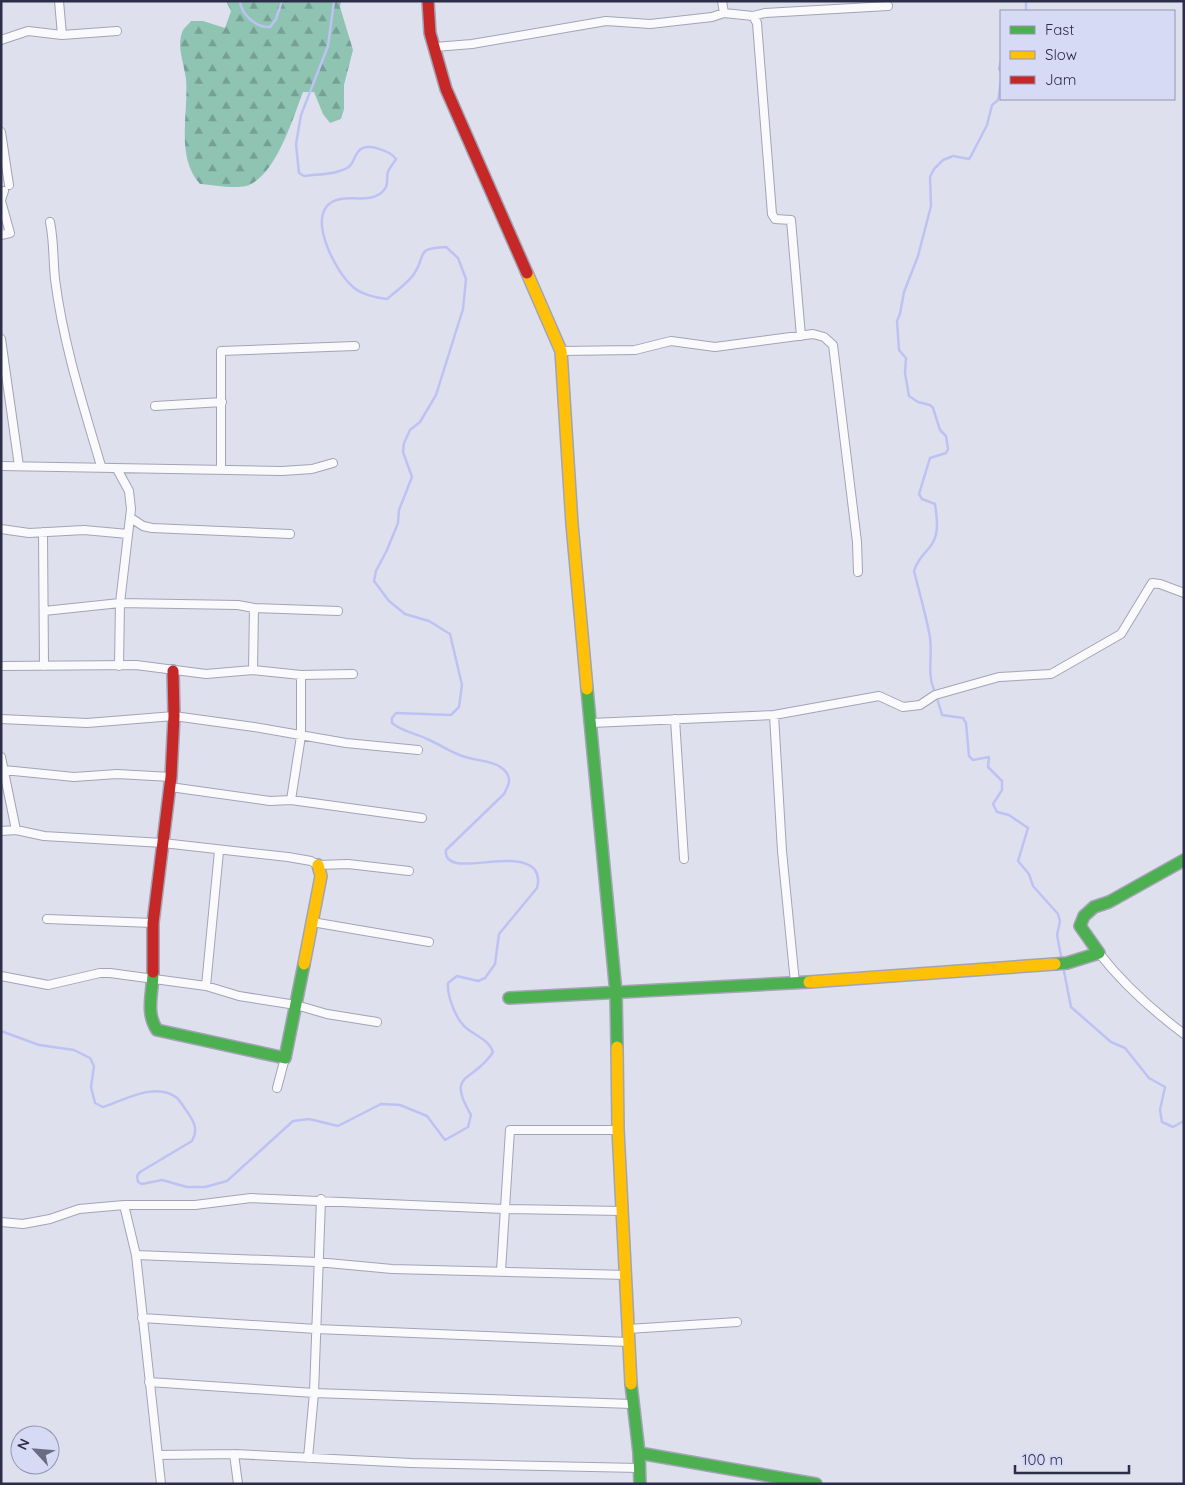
<svg xmlns="http://www.w3.org/2000/svg" width="1185" height="1485" font-family="Quicksand,sans-serif">
<defs>
<pattern id="forest-firs" width="22" height="20" patternUnits="userSpaceOnUse" patternTransform="scale(1.25)"><rect width="22" height="20" fill="#8fc4b2"/><path d="M5 1l3.5 6h-7zM16 11l3.5 6h-7z" fill="#75a093"/></pattern>
</defs>
<rect width="100%" height="100%" fill="#dee0ee"/>
<path fill="url(#forest-firs)" d="M226 1H341L340 7 353 50 344 85V109L341 119 330 123 323 114 314 92H303C293 118 275 178 246 186 233 189 213 185 200 184 175 157 189 112 186 79 184 63 176 46 183 30 185 27 189 24 191 21H203L225 28 231 11Z"/>
<g fill="none" stroke-linecap="round" stroke-linejoin="round">
<path stroke="#bec2f3" stroke-width="2.5" d="M240 1C241 15 257 28 270 27L276 19 282 1
M1026 1V11
M1001 61 999 69 1001 71
M934 690C926 671 934 652 929 632 925 612 919 591 914 571 917 561 923 555 930 547 940 534 937 519 935 504L922 499 919 494 930 458 946 453 948 449 946 436 940 430 933 408 930 405 918 402 909 396 905 373 906 358 899 350 897 321 900 314 904 292 918 256 931 206 930 177 934 169 943 160 953 156 969 159 971 156 987 125 992 105 998 100 1001 82
M937 698 942 715 963 718 966 723 969 756 973 760 989 757 988 767 1002 781V790L993 804 997 812 1009 815 1028 828 1018 861 1029 874 1033 886 1058 914 1060 921 1057 935 1062 961
M1063 966 1071 1007 1111 1042 1125 1048 1149 1078 1165 1087 1160 1110 1162 1122 1173 1127 1184 1121
M1 1031 39 1045 74 1050 90 1058 94 1066 91 1087 95 1103 103 1107C124 1100 157 1081 177 1098 181 1102 185 1109 188 1113 195 1123 198 1130 192 1141L140 1172 137 1176 138 1182 142 1184 162 1180 187 1187H205L227 1181 293 1121 309 1119 338 1126 381 1104 400 1105 427 1116 445 1140 468 1127 471 1115C445 1071 474 1083 493 1052 489 1039 473 1035 464 1026 455 1017 447 995 448 983L457 976 478 981 485 978 495 964 499 934 537 888C539 881 539 876 535 870 517 846 442 881 446 850L504 794C508 786 512 780 506 772 497 760 475 761 462 756 450 752 439 744 427 739 415 733 403 732 392 723V718L396 713 451 715 459 707 462 685 450 634 429 621 405 614 389 601 374 581 376 571 387 550 398 523 399 510 412 477 403 452 404 443 410 430 420 422 436 395 463 309 466 279 458 258 446 247C413 249 428 254 414 274 408 283 396 291 387 299 376 298 360 294 352 286 337 273 311 225 327 206 341 190 370 207 384 190 389 185 386 178 388 172 389 168 394 163 396 159 390 151 365 141 358 152 353 158 354 164 347 168 335 175 317 174 304 176L299 173 296 144 301 115 328 46 334 1"/>
<g stroke="#a2a4b5" stroke-width="10">
<path id="street" d="M59 1 62 35
M722 1 724 13 753 16 757 23 772 214 775 219 791 220 801 336
M753 16 765 13 888 6
M1 40 28 31 62 35 117 31
M435 47 472 44 606 21 650 24 712 17 724 13
M1 132 9 185
M1 200 4 191
M1 201 10 233 1 235
M50 222C54 241 53 260 55 279 63 343 83 405 101 466
M1 339 19 466
M561 351 635 350 671 341 715 347 813 334 824 337 833 345 857 542 858 572
M155 406 222 402
M1 466 282 471 312 469 333 463
M117 469 129 491 131 509 120 603 119 666
M221 469V351L355 346
M131 518 143 526 152 528 290 534
M1 529 29 533 84 530 128 534
M43 532 44 666
M44 611 120 603 238 605 254 608 338 611
M1 666 136 665 206 674 253 670 301 675 353 674
M253 670 254 608
M774 715 782 851 795 983
M1 719 87 723 174 716 254 727 346 743 418 750
M675 719 684 859
M591 723 774 715 879 696 903 707 920 705 935 695 999 677 1051 674 1121 634 1152 583 1160 584 1184 593
M1 757 16 830
M4 770 74 777 117 774 171 777
M170 787 270 801 291 800 422 818
M291 800 301 736V675
M1 831 16 830 44 836 163 843 288 857 311 861 318 865 348 864 409 871
M47 919 153 923
M312 922 429 942
M1099 953C1123 984 1152 1010 1184 1034
M1 976 48 985 100 973H110L206 986 239 996 296 1005 327 1014 377 1022
M206 986 219 851
M277 1088 285 1058
M124 1205 136 1255 161 1484
M1 1222 23 1224 50 1219 79 1209 124 1205H195L251 1198 504 1209 622 1211
M136 1255 317 1262 392 1269 627 1275
M501 1271 510 1130H618
M142 1318 316 1329 628 1342
M628 1329 737 1322
M149 1382 314 1393 632 1404
M234 1454 238 1484
M158 1455 234 1454 411 1463 639 1468
M308 1458 314 1393 321 1199"/>
</g>
<g stroke="#a2a4b5" stroke-width="14">
<path id="fast" d="M587 689 616 993 617 1047
M1055 964 1067 963 1099 953 1080 926 1084 916 1094 907 1109 902 1184 860
M153 972C153 992 145 1012 157 1030L285 1058 304 964
M509 998 809 982
M631 1384 639 1453 640 1484
M639 1453 816 1484"/>
</g>
<g stroke="#a2a4b5" stroke-width="14">
<path id="slow" d="M527 273 561 351 572 524 587 689
M304 964 321 876 318 865
M809 982 1055 964
M617 1047 618 1130 631 1384"/>
</g>
<g stroke="#a2a4b5" stroke-width="14">
<path id="jam" d="M428 1 430 33 446 89 527 273
M153 972V923L171 777 174 716 173 671"/>
</g>
<use href="#street" stroke="#fafafc" stroke-width="8"/>
<use href="#fast" stroke="#4caf50" stroke-width="11"/>
<use href="#slow" stroke="#ffc107" stroke-width="11"/>
<use href="#jam" stroke="#c62828" stroke-width="11"/>
</g>
<rect width="1185" height="1485" fill="none" stroke="#2c2e48" stroke-width="5"/>
<rect x="1000" y="10" width="175" height="90" fill="#d7daf5" stroke="#9395b0"/>
<rect x="1010" y="26" width="25" height="8" fill="#4caf50" stroke="#9395b0"/>
<text x="1045" y="35" font-size="15" fill="#2c2e48">Fast</text>
<rect x="1010" y="51" width="25" height="8" fill="#ffc107" stroke="#9395b0"/>
<text x="1045" y="60" font-size="15" fill="#2c2e48">Slow</text>
<rect x="1010" y="76" width="25" height="8" fill="#c62828" stroke="#9395b0"/>
<text x="1045" y="85" font-size="15" fill="#2c2e48">Jam</text>
<g transform="translate(35 1450) rotate(296)"><circle r="24" fill="#d7daf5" stroke="#9395b0"/>
<path d="M0-4L9 19L0 12L-9 19Z" fill="#6a6c82"/>
<text y="-8" font-size="14" font-weight="bold" text-anchor="middle" fill="#2c2e48">N</text>
</g>
<path d="M1015 1465v8h114v-8" fill="none" stroke="#2c2e48" stroke-width="2.5"/>
<text x="1022" y="1465" font-size="15" fill="#2c2e48" stroke="#d7daf5" stroke-width="4" paint-order="stroke">100 m</text>
</svg>
